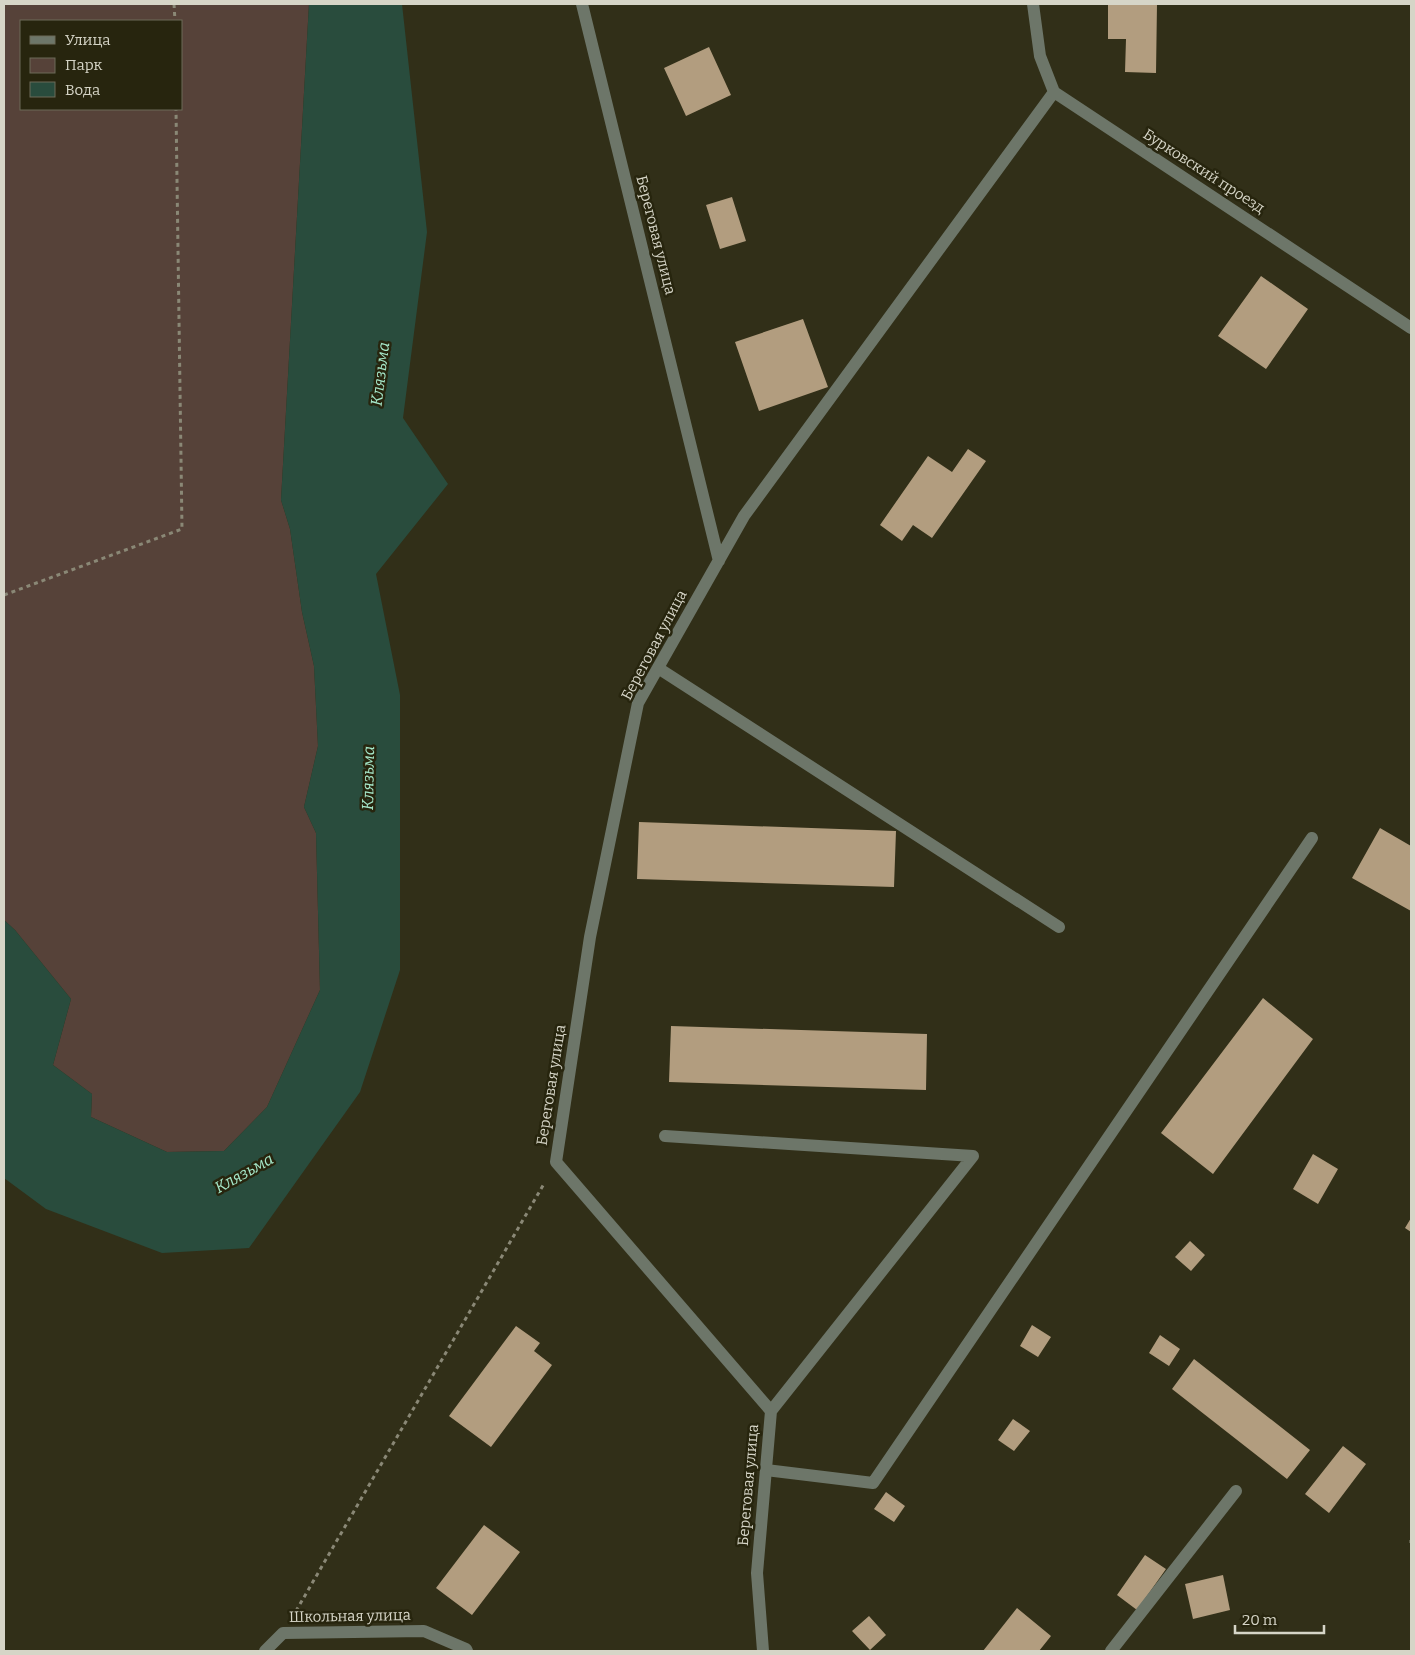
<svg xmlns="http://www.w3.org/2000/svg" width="1415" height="1655" font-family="Bitter,serif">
<rect width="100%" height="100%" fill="#312f18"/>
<path fill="#564239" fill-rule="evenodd" d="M4 4H309L281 500 290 529 302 612 314 666 318 746 304 807 316 833 320 990 267 1107 224 1151 167 1152 91 1117 92 1094 53 1065 71 999 15 930 4 920ZM21 21H181V109H21Z"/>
<path fill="#294c3d" d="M309 4H402L427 232 403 418 448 484 376 574 400 695V970L360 1092 249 1248 162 1253 46 1209 4 1178V920L15 930 71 999 53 1065 92 1094 91 1117 167 1152 224 1151 267 1107 320 990 316 833 304 807 318 746 314 666 302 612 290 529 281 500Z"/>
<path fill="#b29d7f" d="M1108 4H1157L1156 73 1125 72 1126 39H1108Z
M709 47 731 95 686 116 664 68Z
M732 197 746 241 720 249 706 205Z
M1261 276 1308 309 1266 369 1218 336Z
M803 319 828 387 759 411 735 342Z
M968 449 986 461 932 538 913 525 902 541 880 525 928 456 952 472Z
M639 822 896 831 894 887 637 879Z
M1380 828 1411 846V911L1352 878Z
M1263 998 1313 1039 1213 1174 1161 1133Z
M671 1026 927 1034 926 1090 669 1082Z
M1313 1154 1338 1169 1318 1204 1293 1189Z
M1411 1218V1232L1405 1228Z
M1190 1241 1205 1255 1191 1271 1175 1257Z
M1032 1325 1051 1337 1038 1357 1020 1346Z
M516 1326 540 1343 534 1351 552 1365 491 1447 449 1416Z
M1160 1335 1180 1349 1169 1366 1149 1353Z
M1194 1359 1310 1450 1287 1479 1172 1389Z
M1013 1419 1030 1431 1014 1451 998 1440Z
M1343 1446 1366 1464 1329 1513 1305 1494Z
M886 1492 905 1506 894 1522 874 1509Z
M484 1525 520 1552 472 1615 436 1588Z
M1145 1555 1166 1569 1137 1610 1117 1595Z
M1223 1575 1230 1610 1193 1619 1185 1584Z
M1017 1608 1051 1636 1039 1651H983Z
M869 1616 886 1635 870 1650 852 1631Z"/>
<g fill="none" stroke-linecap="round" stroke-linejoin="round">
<path stroke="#8a8876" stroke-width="3" stroke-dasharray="4 4" stroke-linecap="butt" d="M174 4 175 21
M4 595 182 529 176 109
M1411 1540V1543
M296 1611 545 1182"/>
<path stroke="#6d7669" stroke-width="12" d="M582 4 719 561
M1033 4 1040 56 1054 92 1411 328
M658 668 1059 927
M665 1136 973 1156 771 1411
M766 1470 873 1483 1312 838
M265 1651 283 1633 424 1631 466 1649 467 1651
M763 1651 757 1573 771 1411 556 1162 590 937 638 703 744 516 1054 92
M1111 1651 1236 1491"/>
</g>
<g text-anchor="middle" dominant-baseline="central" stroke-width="5" stroke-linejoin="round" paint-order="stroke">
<g font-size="15" fill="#d6d5c7" stroke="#27250e">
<text transform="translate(1204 171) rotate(33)">Бурковский проезд</text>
<text transform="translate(656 235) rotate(76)">Береговая улица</text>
<text transform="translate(654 645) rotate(-62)">Береговая улица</text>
<text transform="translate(551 1085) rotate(-81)">Береговая улица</text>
<text transform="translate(748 1485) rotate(-85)">Береговая улица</text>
<text transform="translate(350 1616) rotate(-1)">Школьная улица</text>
</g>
<g font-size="16" font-style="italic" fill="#a6e9cb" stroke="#27250e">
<text transform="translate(380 374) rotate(-83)">Клязьма</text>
<text transform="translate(368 778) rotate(-89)">Клязьма</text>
<text transform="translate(244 1173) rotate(-29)">Клязьма</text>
</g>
</g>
<rect width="1415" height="1655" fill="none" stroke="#d6d5c7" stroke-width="10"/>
<rect x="20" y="20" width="162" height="90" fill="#27250e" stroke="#6d6b58"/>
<rect x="30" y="36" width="25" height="8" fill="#6d7669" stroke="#6d6b58"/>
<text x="65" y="45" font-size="15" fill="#d6d5c7">Улица</text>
<rect x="30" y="58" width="25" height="15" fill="#564239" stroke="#6d6b58"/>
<text x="65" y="70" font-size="15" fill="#d6d5c7">Парк</text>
<rect x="30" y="82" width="25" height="15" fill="#294c3d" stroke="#6d6b58"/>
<text x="65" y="95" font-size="15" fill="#d6d5c7">Вода</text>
<path d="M1235 1625v8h89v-8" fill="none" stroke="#d6d5c7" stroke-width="2.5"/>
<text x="1242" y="1625" font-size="15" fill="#d6d5c7" stroke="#27250e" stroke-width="4" paint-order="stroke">20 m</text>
</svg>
